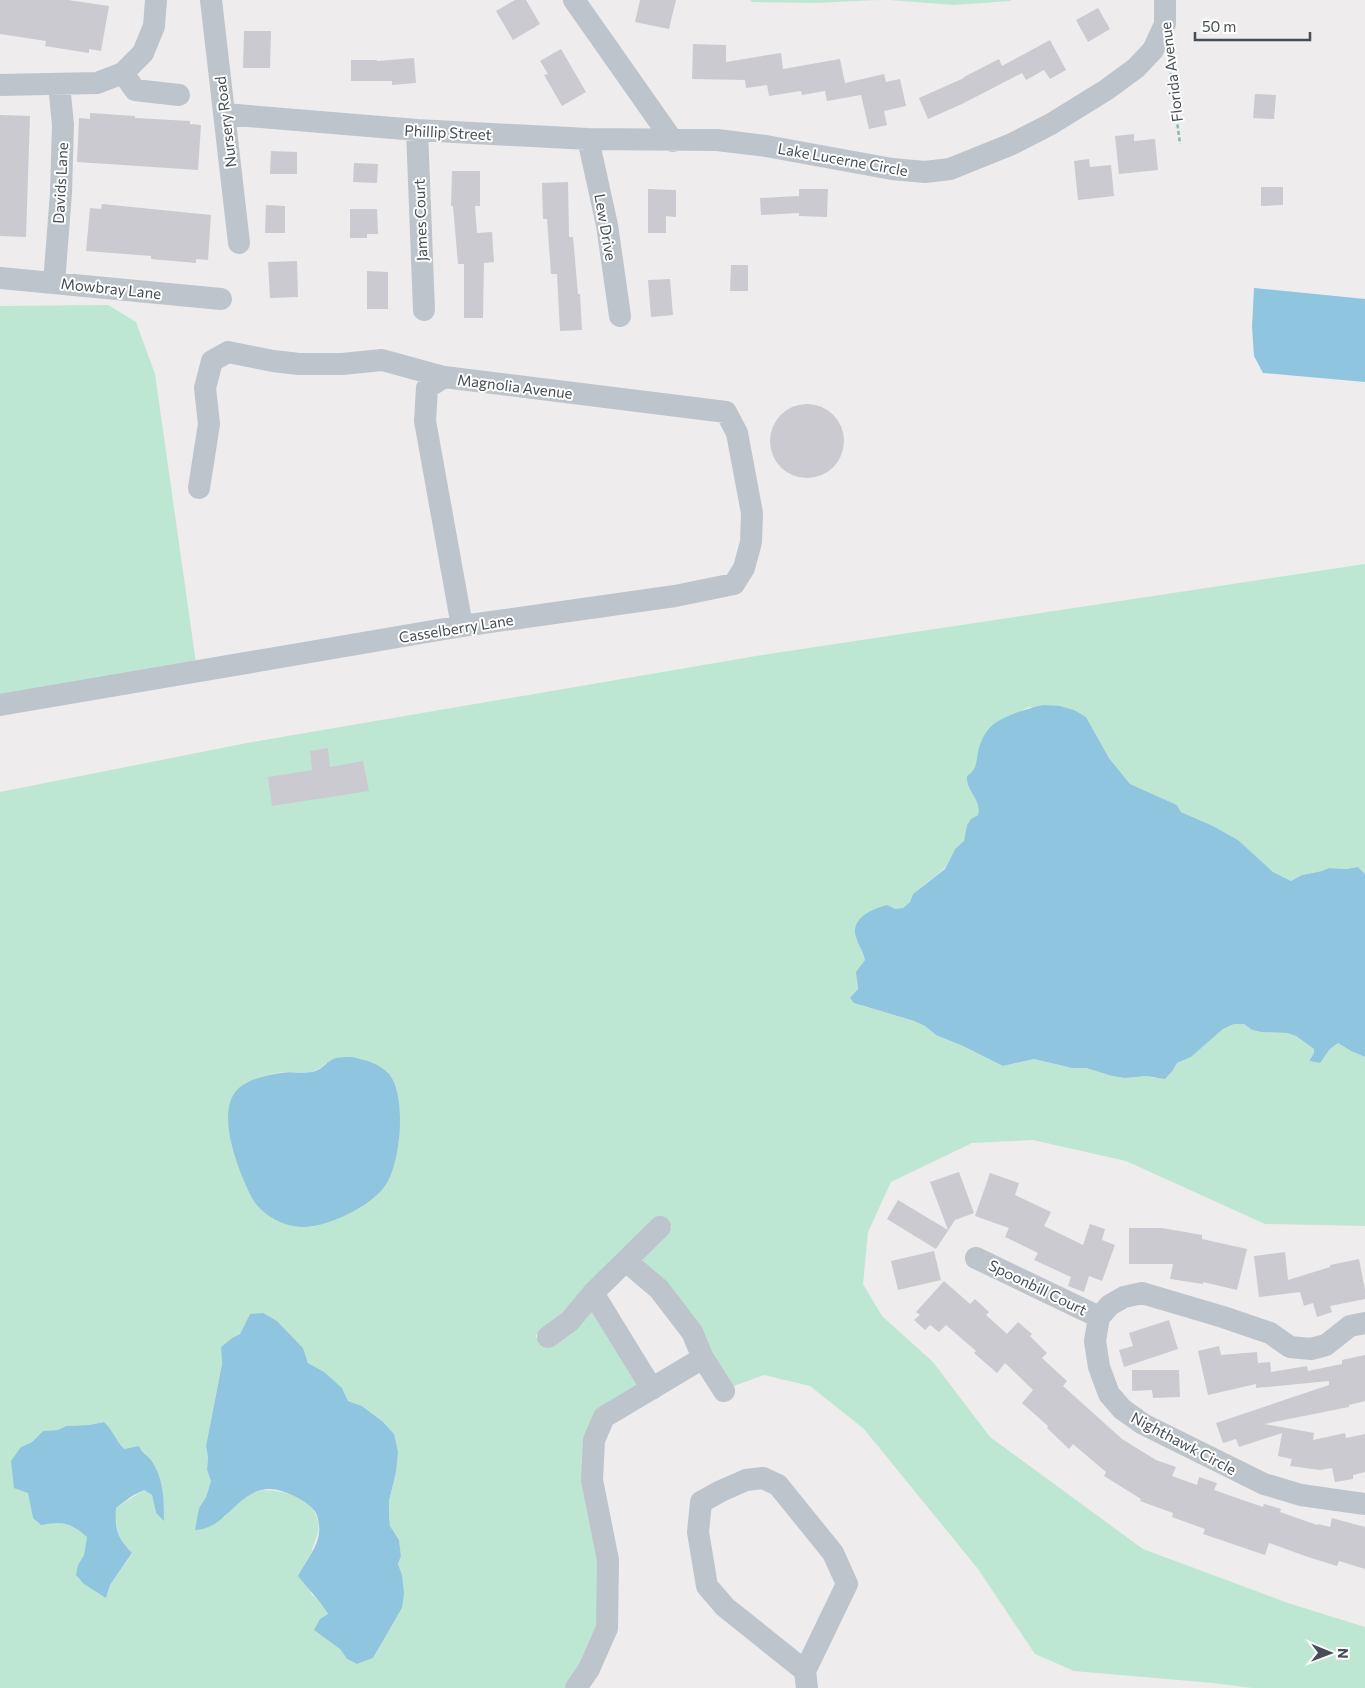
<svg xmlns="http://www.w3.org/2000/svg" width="1365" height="1688" font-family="Commissioner,sans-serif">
<rect width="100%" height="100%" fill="#eeecec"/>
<path fill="#bee7d3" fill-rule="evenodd" d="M750 0H878L816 3 752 2Z
M889 0H1011L1010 1 954 5Z
M108 305 136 322 155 374 196 663 0 697V306Z
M1365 564V874L1358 867 1346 869 1330 868 1322 871 1302 875 1291 881 1273 872 1238 840 1213 826 1181 812 1177 805 1130 784 1109 758 1086 717 1029 707 1019 712 978 753C977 764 976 770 967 776 965 792 982 798 978 815L971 819 967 825 964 842 955 849 945 868 913 894 910 902 903 908 895 910 859 943 865 960C852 977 857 987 863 1006L914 1021 925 1026 936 1035 963 1046 1003 1066 1034 1059 1072 1068H1086L1112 1076 1125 1078 1146 1076 1154 1078 1173 1070 1177 1063 1191 1057 1223 1029 1234 1024H1244L1252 1030 1261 1032 1287 1033 1296 1036 1314 1049V1053L1309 1061 1320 1063 1330 1049 1338 1043 1351 1051 1365 1057V1226L1265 1224 1126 1161 1033 1140 972 1143 891 1182 868 1232 863 1284 882 1316 933 1362 990 1437 1143 1549 1288 1603 1365 1627V1688H1252L1213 1683 1074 1671 1035 1654 978 1569 864 1429 810 1386 764 1375 731 1387 639 1261 672 1227 659 1216 587 1287 581 1290 582 1293 563 1316 535 1336 547 1348 576 1327 592 1308 640 1387 599 1411 598 1626 581 1665 566 1688H0V792L247 743 756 656ZM326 1063 398 1098 399 1143 362 1207 312 1227 291 1226 253 1081C262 1077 274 1073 284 1072 302 1071 312 1077 326 1063ZM250 1314 277 1321 303 1348 308 1363 324 1373 342 1388 348 1401 362 1406 382 1421 396 1472 389 1501 388 1517 390 1526 399 1540 401 1556 398 1564 402 1575V1608L373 1658 357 1664 347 1659 320 1619 328 1614 322 1603 311 1594C311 1581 310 1568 311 1555 313 1539 323 1534 316 1515 309 1496 270 1485 252 1493 241 1498 232 1509 224 1518L199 1508 206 1497 211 1481 207 1470 208 1457 206 1446 222 1364 221 1347 232 1338 240 1334ZM104 1422C113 1430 116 1441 124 1450L140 1449C163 1470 164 1491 164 1520L156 1513 152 1495 144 1490 116 1508C116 1530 117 1537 132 1554L110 1585 106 1597 78 1565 84 1555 87 1537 72 1525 33 1518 21 1447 32 1442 43 1431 58 1430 66 1426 89 1425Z"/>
<path fill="#90c5df" d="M1254 288 1365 299V382L1263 373 1254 356 1252 327Z
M1044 705 1060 706 1074 710 1086 717 1109 758 1130 784 1177 805 1181 812 1213 826 1238 840 1273 872 1291 881 1302 875 1322 871 1329 868 1346 869 1358 867 1365 874V1057L1351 1051 1338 1043 1330 1049 1320 1063 1309 1061 1314 1053V1049L1296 1036 1287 1033 1261 1032 1252 1030 1244 1024H1234L1223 1029 1191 1057 1177 1063 1173 1070 1165 1079 1146 1076 1125 1078 1112 1076 1086 1068H1072L1034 1059 1003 1066 963 1046 936 1035 925 1026 914 1021 854 1003 850 998 858 989 856 972 865 960C863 951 856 941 855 933 854 916 873 909 887 905L895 909 903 908 910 902 913 894 945 869 955 849 964 841 967 825 971 819 978 815C982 799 965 791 967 776 977 769 976 763 978 752 984 727 995 721 1018 712 1028 709 1033 707 1044 705Z
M352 1057C365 1060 379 1063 389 1074 407 1095 401 1164 385 1186 370 1206 338 1221 314 1226 292 1231 263 1218 252 1198 240 1174 213 1111 239 1088 249 1079 268 1075 281 1073 290 1071 301 1074 311 1072 322 1071 327 1060 336 1058 341 1057 347 1057 352 1057Z
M263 1313 277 1321 303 1348 308 1363 324 1372 342 1388 348 1401 362 1406 382 1421 394 1434 398 1452 396 1472 389 1501V1517L390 1526 399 1540 401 1556 398 1564 402 1575 404 1594 402 1608 373 1658 357 1664 347 1659 340 1649 314 1630 320 1619 328 1614C320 1600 308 1589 298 1576 304 1565 319 1545 319 1532 320 1528 318 1517 316 1513 309 1501 283 1489 270 1489 237 1489 227 1529 195 1530L199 1508 206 1497 211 1481 207 1470 208 1457 206 1446 222 1364 221 1347 232 1338 240 1334 250 1314Z
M104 1422C113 1430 116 1441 124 1449L139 1446C141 1452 147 1455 151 1460 164 1479 164 1499 164 1521L156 1513 152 1495 144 1490 132 1496 116 1508C115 1530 117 1537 132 1553L110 1585 106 1598 84 1584 76 1575 78 1565 84 1555 87 1537C69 1522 64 1521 41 1525L33 1518 28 1493 14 1488 11 1461 21 1447 32 1442 43 1431 58 1430 66 1426 89 1425Z"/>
<path fill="#cacad0" d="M0 0H68L109 6 101 51 89 49V53L45 46 46 41 0 34Z
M515 0H526L540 24 513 40 496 11Z
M640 0H676L669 29 635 22Z
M1098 8 1110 29 1088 42 1076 20Z
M244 31H271L270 68H243Z
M1050 40 1066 70 1050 79 1044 70 1026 80 1022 73 962 104 928 119 919 98 964 78V77L999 59 1002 66Z
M693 44 726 45V62L781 53 783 69 840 59 845 83 884 74 886 82 900 79 906 106 884 111 887 125 869 129 861 95 827 101 825 91 802 95 801 91 769 96 767 85 746 88 745 80 692 79Z
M561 49 586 92 562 106 544 75 548 74 540 61Z
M414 58 416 83 392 85V81H351V60H377V61Z
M1255 94 1276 95 1274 119 1253 118Z
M90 113 135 116V118L190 121V124L201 125 198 170 77 162 79 118 90 119Z
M0 115 30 116 26 237 0 236Z
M1134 134V141L1155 139 1158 170 1119 174 1115 136Z
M271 151 297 152V174H270Z
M1089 159 1090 167 1111 165 1114 196 1078 200 1074 161Z
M354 163 378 164 377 183 353 182Z
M452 171H480V206H475L477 233 492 232 494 262 484 263 483 318H464V264H458L453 206H451Z
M568 182 569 237H573L578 294H580L582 330 560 331 557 274H551L547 219H543L542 183Z
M1261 187H1283V205L1261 206Z
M648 189 676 190V217L666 216V233H648Z
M799 189H828L827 217 799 216V213L761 215 760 198 799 196Z
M102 204 211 215 208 260 196 259V263L151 259V256L86 251 90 208 101 209Z
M266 205 285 206V233H265Z
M350 209H377L378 234H367V238H350Z
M297 261 298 297 270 298 268 262Z
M731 265H748V291H730Z
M367 271 388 272V309H367Z
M670 279 673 315 651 317 648 280Z
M770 441a37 37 0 1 1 74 0a37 37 0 1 1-74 0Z
M328 748 330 767 363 761 369 791 272 806 268 777 312 770 310 751Z
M959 1172 974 1213 955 1220 936 1249 887 1219 898 1200 948 1230 930 1182Z
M990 1173 1019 1183 1015 1195 1051 1212 1044 1226 1083 1245 1090 1224 1105 1229 1102 1240 1115 1245 1102 1281 1089 1276 1084 1292 1068 1286 1071 1277 1034 1260 1038 1253 1005 1237 1009 1228 975 1216Z
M1129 1228H1162L1202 1235V1239L1247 1249 1237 1290 1203 1282V1284L1170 1279 1173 1264H1129Z
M934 1251 941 1280 898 1290 891 1261Z
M1285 1252 1288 1280 1330 1267V1265L1359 1259 1365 1290V1299L1330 1306 1332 1312 1317 1317 1313 1303 1304 1306 1300 1292 1259 1297 1254 1256Z
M944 1281 970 1304 975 1299 989 1312 986 1315 1007 1334 1018 1322 1032 1334 1030 1336 1047 1353 1042 1358 1067 1381 1063 1386 1122 1439 1156 1460 1176 1467 1172 1476 1197 1485 1199 1477 1217 1483 1214 1490 1263 1507 1264 1504 1281 1509 1280 1512 1317 1525 1318 1524 1330 1527 1332 1518 1365 1527V1569L1339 1561 1337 1566 1308 1557 1269 1543 1265 1555 1203 1534 1205 1529 1172 1517 1173 1513 1140 1501 1141 1499 1104 1476 1106 1472 1073 1444 1069 1449 1047 1428 1048 1426 1022 1403 1033 1390 1005 1363 997 1373 974 1353 976 1351 946 1325 939 1332 930 1325 925 1330 914 1320 920 1315 916 1312Z
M1169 1320 1178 1349 1124 1367 1119 1350 1133 1346 1129 1333Z
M1219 1346 1221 1355 1257 1352 1258 1363 1270 1362 1271 1372 1307 1366 1308 1371 1342 1364V1360L1365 1355V1401L1349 1405V1407L1264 1424 1314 1433 1313 1440 1345 1433 1346 1438 1365 1434V1472L1353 1475V1479L1335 1482 1332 1468 1320 1470 1290 1466 1292 1459 1278 1456 1282 1433 1239 1447 1236 1439 1223 1443 1216 1423 1329 1385V1381L1256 1388V1384L1208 1395 1198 1351Z
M1132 1370H1179L1180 1397 1153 1398 1152 1390 1132 1391Z"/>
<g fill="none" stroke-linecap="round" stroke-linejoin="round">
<path stroke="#7bc1a7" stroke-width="2.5" stroke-dasharray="4 2.5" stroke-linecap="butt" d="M1169 60 1180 144"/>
<path stroke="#bec4cc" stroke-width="22" d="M211 0 239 243
M574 0 673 141
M123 73 135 90 179 95
M0 85 97 83 123 73 143 53 154 26 156 0
M224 114 417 130 588 139 717 140 766 146 892 169 925 172 950 169 1012 144 1051 124 1106 90 1136 68 1153 50 1165 24V0
M417 130 424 310
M588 139 607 225 620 316
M0 278 221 299
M54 283 61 193 63 125 59 84
M199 488 209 424 205 388 212 361 228 352 273 361 299 364H342L382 360 444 377
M0 705 462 626 675 596 734 584 744 568 751 542 752 513 737 433 726 412 444 377 427 388 425 421 462 626
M976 1258 1099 1317
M626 1261 659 1289 692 1332 703 1358 724 1391
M593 1293 652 1389
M1365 1323 1350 1326 1326 1345 1311 1349 1290 1347 1270 1333 1223 1317 1142 1293 1124 1297 1110 1305 1099 1317 1095 1341 1099 1367 1109 1394 1122 1409 1143 1424 1264 1484 1301 1495 1365 1504
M548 1337 570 1321 593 1293 660 1227
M805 1671 725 1607 707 1586 698 1532 701 1502 721 1491 746 1480 763 1478 778 1485 833 1553 847 1584 805 1671 807 1688
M576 1688 589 1669 607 1628 608 1560 592 1480 594 1440 604 1417 703 1358"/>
</g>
<g text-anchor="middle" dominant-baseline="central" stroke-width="4" stroke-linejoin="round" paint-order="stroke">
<g font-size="15" fill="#464d56" stroke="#fff">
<text transform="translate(1171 72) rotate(-97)">Florida Avenue</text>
<text transform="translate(225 122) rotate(-97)">Nursery Road</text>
<text transform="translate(448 132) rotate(3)">Phillip Street</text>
<text transform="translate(843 159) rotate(10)">Lake Lucerne Circle</text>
<text transform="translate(60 183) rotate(-87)">Davids Lane</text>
<text transform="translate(420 220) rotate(-92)">James Court</text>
<text transform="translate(606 227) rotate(80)">Lew Drive</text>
<text transform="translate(111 288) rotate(6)">Mowbray Lane</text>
<text transform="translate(515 386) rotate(7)">Magnolia Avenue</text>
<text transform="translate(456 628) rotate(-9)">Casselberry Lane</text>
<text transform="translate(1038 1287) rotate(26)">Spoonbill Court</text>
<text transform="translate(1184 1443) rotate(28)">Nighthawk Circle</text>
</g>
</g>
<g transform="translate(1330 1653) rotate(91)" stroke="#ffffff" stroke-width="4" paint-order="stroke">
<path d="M0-4L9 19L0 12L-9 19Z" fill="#464d56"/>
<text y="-8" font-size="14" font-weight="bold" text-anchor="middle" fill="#464d56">N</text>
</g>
<path d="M1195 32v8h115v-8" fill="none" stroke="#464d56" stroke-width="2.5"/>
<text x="1202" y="32" font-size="15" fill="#464d56" stroke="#ffffff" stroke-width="4" paint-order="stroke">50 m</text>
</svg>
